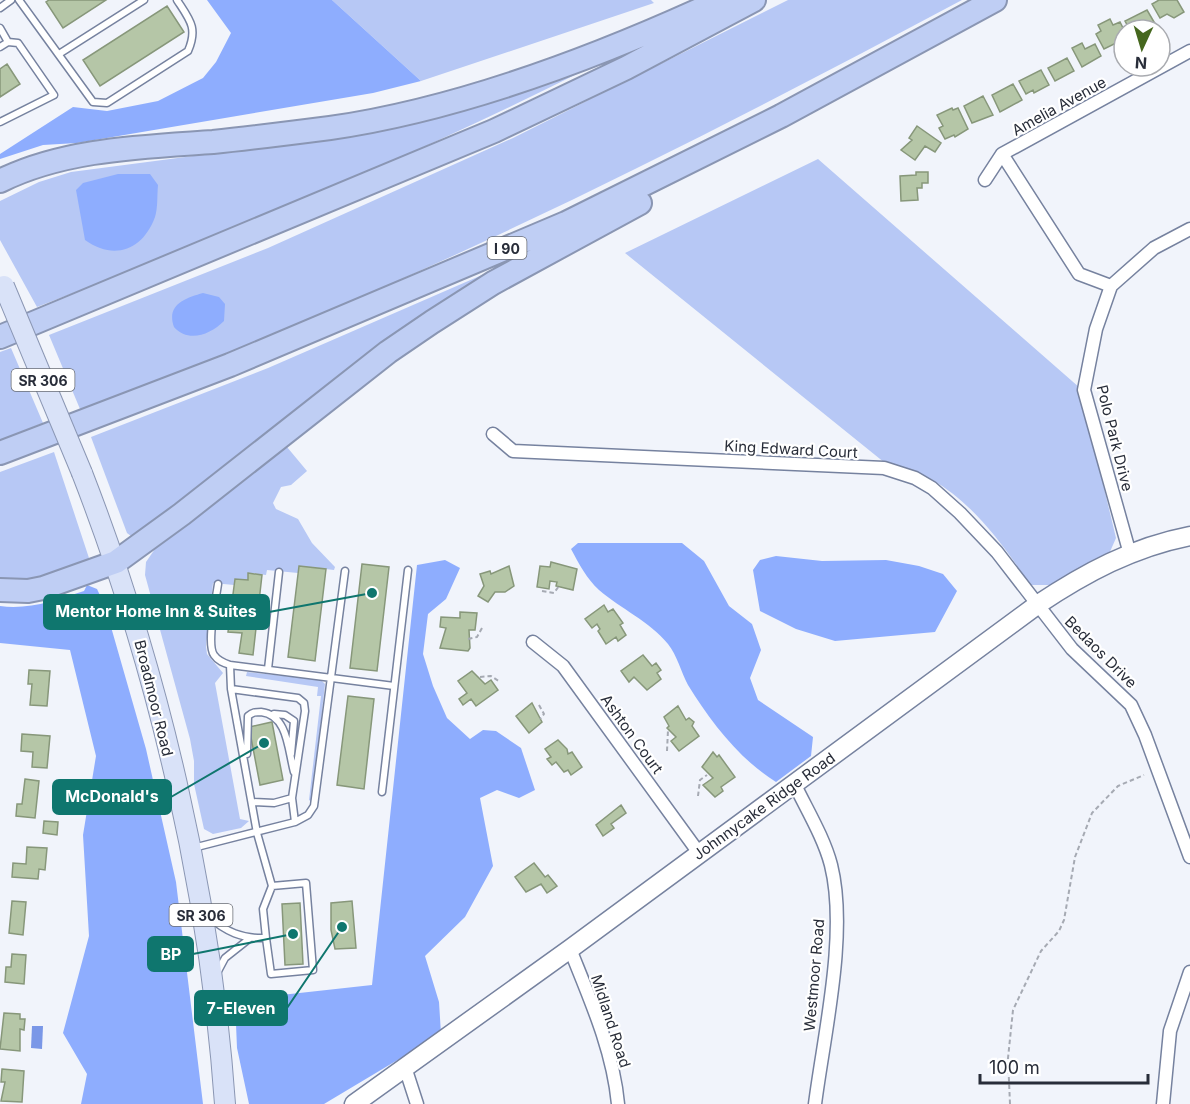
<svg xmlns="http://www.w3.org/2000/svg" width="1190" height="1104" font-family="Inter,sans-serif">
<rect width="100%" height="100%" fill="#f1f4fb"/>
<path fill="#b7c8f5" d="M332 0H651L654 3 421 81Z
M788 0H962C750 113 538 222 317 316 242 347 158 389 80 409L49 335 268 248 513 138Z
M593 66C412 157 226 235 37 307L0 240V201L39 182 71 172 262 147Z
M818 159 1080 388 1116 538 1109 554 1050 585H1030C995 532 952 474 885 463L625 253Z
M482 275 484 280 137 535 131 536 127 533 91 437 268 368Z
M11 348 43 423 0 440V352Z
M287 447 307 471 291 485 281 487 273 503 276 509 298 519 312 543 335 567 334 570 299 566 298 573 267 570 266 575 249 573 248 580 235 579 234 585 213 583 206 646 207 654 223 673 215 683 240 819 249 821 241 828 213 834 204 829 194 784V761L190 739 145 575 146 562 157 546Z
M54 452 89 558C80 574 18 581 0 580V472Z
M247 672 321 680 325 684 312 802 309 800 321 696H317L318 687 246 676Z"/>
<path fill="#8eadfe" d="M207 0H332L421 81 373 93 77 143 43 145 0 159V154L73 107 107 111 158 101 203 78 216 62 231 33Z
M118 174H150L158 185C157 195 158 208 155 217 143 250 114 261 85 240L76 190 83 183Z
M203 293 219 297 225 304 224 321C210 335 188 343 174 327 166 305 185 298 203 293Z
M578 543H682L704 561 729 606 752 624 761 650 750 678 758 700 813 737 811 756 776 782C739 759 711 722 688 685 681 672 677 655 668 644 649 621 621 609 599 590 587 579 579 564 571 549Z
M776 556 822 561 886 560 919 566 943 574 957 591 935 632 835 641 796 629 760 611 753 570 760 560Z
M445 560 460 568 446 599 428 614 423 654 433 686 447 718 470 739 483 730 496 731 521 748 535 790 519 798 497 790 480 798 493 866 465 917 425 956 439 1002 441 1034 324 1104H249L237 1048 235 1000 372 985 417 565Z
M87 585 97 589 105 606 146 749 176 882 203 1104H81L87 1074 63 1033 89 936 83 835 96 756 70 650 0 643V606C29 610 57 600 84 591Z"/>
<path fill="#7a97e7" d="M32 1026H43L42 1049 31 1048Z"/>
<path fill="#b5c6a7" stroke="#87977a" stroke-width="1.5" d="M49 0H106L63 28 46 2Z
M1159 0H1177L1184 12 1174 18 1167 14 1160 18 1152 4Z
M167 6 184 32 100 86 83 60Z
M1147 10 1157 27 1152 30H1130L1125 21Z
M1110 19 1113 25 1120 22 1124 30V45L1120 47 1118 44H1114L1104 49 1096 34 1101 31 1098 25Z
M1082 43 1085 49 1095 44 1101 56 1082 67 1072 48Z
M1067 58 1074 71 1055 81 1048 68Z
M7 64 20 84 0 97V69Z
M1041 70 1049 85 1034 93 1033 90 1026 94 1019 81Z
M1013 84 1022 100 1000 112 992 95Z
M983 96 993 115 972 123 964 106Z
M952 108 953 110 958 108 968 129 955 137 954 135 945 139 939 128 943 126 937 115Z
M917 126 941 143 935 152 925 146 915 160 901 150 912 140 909 138Z
M916 172H928V183H922V188H917L918 200 901 201 900 176 916 175Z
M551 562 577 569 573 590 556 586 557 582 550 581 549 589 537 587 540 566 550 567Z
M362 564 389 567 377 671 350 668Z
M299 566 326 569 315 661 288 657Z
M509 566 514 586 505 592H495L488 602 478 596 484 586 480 574 490 571 491 574Z
M248 573 262 575 253 655 239 653 242 633 228 632 235 579 248 580Z
M604 605 608 612 613 609 623 623 620 625 626 635 618 641 616 637 606 644 598 631 600 629 597 624 592 628 585 619Z
M460 612 477 613 475 630H469L470 648 468 651 440 648 446 628 440 627 441 617 460 618Z
M643 655 652 666 656 663 661 670 657 673 661 679 647 690 634 677 629 682 621 671Z
M29 670 50 671 47 706 30 705 32 684H28Z
M472 671 485 684 491 680 498 690 476 706 471 699 463 705 459 699 467 693 458 681Z
M348 696 374 699 364 789 337 785Z
M532 703 542 722 529 733 516 716Z
M678 706 686 720 689 718 694 722 692 726 699 736 679 751 671 741 676 737 667 728 669 726 664 717Z
M272 722 283 780 260 785 249 727Z
M22 734 50 736 47 768 32 767 33 752 21 751Z
M558 740 567 749 568 754 572 752 582 767 571 775 568 770 564 772 556 762 552 765 547 759 551 757 545 749Z
M713 752 717 757 719 755 735 777 721 787 723 791 715 797 703 785 713 778 702 767Z
M25 779 39 781 35 818 16 816 17 804H22Z
M621 805 626 813 611 824 614 828 603 836 596 825Z
M44 821 58 822 57 835 43 833Z
M27 847 47 848 45 870 39 869 38 879 12 877 13 863 26 864Z
M534 863 545 877 548 875 557 886 547 893 541 884 526 892 515 877Z
M12 901 26 902 23 935 9 933Z
M352 901 356 948 335 949 331 930V903Z
M300 903 303 964 285 965 282 904Z
M12 954 26 955 24 984 5 982 6 967H11Z
M4 1013 20 1014V1019H25L24 1030 20 1029V1051L0 1049Z
M2 1069 24 1071 22 1102 1 1101 5 1082H1Z"/>
<g fill="none" stroke-linecap="round" stroke-linejoin="round">
<g stroke="#76829f" stroke-width="9">
<path id="service" d="M19 0 93 102 107 103 188 51C198 28 190 20 177 0
M0 8 11 0
M0 28 8 42
M0 47 8 42 18 43 54 95 0 122
M59 54 144 0
M218 584C216 599 206 644 214 655 218 661 224 663 230 665L394 686
M230 665 231 689 257 833 272 886 263 909 266 938
M268 669 279 572
M231 689 298 698 304 703 305 711 292 798 295 822
M274 714 285 715 294 721 291 754
M247 754 248 716C253 712 255 712 261 712 288 715 288 750 294 772
M382 792 408 570
M252 802 274 803 292 798
M193 848 295 822 308 815 314 806 345 571
M208 916C226 932 242 939 266 938L271 974 313 970 306 883 272 886
M217 973 225 958 249 939"/>
</g>
<g stroke="#76829f" stroke-width="15">
<path id="minor" d="M985 180 1002 154
M1111 286 1079 274 1002 154 1190 51
M493 434 513 451 884 468 915 478 932 488 960 513 997 552 1072 649 1131 705 1145 735 1190 857
M1130 554 1084 390 1096 329 1111 286 1154 248 1190 229
M533 642 563 666 699 853
M795 785C807 810 824 838 831 865 848 933 824 1034 815 1104
M570 949C590 999 613 1050 618 1104
M405 1067 417 1104
M1163 1104 1170 1031 1190 972"/>
</g>
<g stroke="#76829f" stroke-width="21">
<path id="secondary" d="M354 1104 570 949 1037 605C1085 573 1133 547 1190 536"/>
</g>
<g stroke="#8a96b3" stroke-width="22">
<path id="primary" d="M82 473C159 671 210 892 225 1104"/>
</g>
<g stroke="#8a96b3" stroke-width="26">
<path id="motorway" d="M0 181C64 149 142 147 213 142 252 138 291 133 330 128 463 109 600 56 721 0
M0 337 494 131 626 68 754 0
M0 453 230 365 566 223 781 116 995 0
M0 590 28 591 43 588 116 562 182 514 388 352 432 322 493 283 640 203"/>
</g>
<path stroke="#a6aab3" stroke-width="2" stroke-dasharray="4.5 3" stroke-linecap="butt" d="M542 591 554 593 559 586
M468 639 477 637 482 628
M480 677 491 676 500 682
M539 705 544 714 540 719
M667 751 668 730
M698 796 700 780 707 775
M1010 1104 1008 1058 1013 1010 1041 951 1059 931 1064 920 1075 857 1092 813 1118 786 1144 775"/>
<use href="#service" stroke="#fff" stroke-width="6"/>
<use href="#minor" stroke="#fff" stroke-width="12"/>
<use href="#secondary" stroke="#fff" stroke-width="18"/>
<use href="#primary" stroke="#d9e2f8" stroke-width="20"/>
<use href="#motorway" stroke="#bfcef4" stroke-width="22"/>
<g stroke="#8a96b3" stroke-width="22" stroke-linecap="butt">
<path id="primary-bridge" d="M4 286 82 473"/>
</g>
<use href="#primary-bridge" stroke="#d9e2f8" stroke-width="20"/>
</g>
<g text-anchor="middle" dominant-baseline="central" stroke-width="4.5" stroke-linejoin="round" paint-order="stroke">
<g fill="#fff" stroke="#686c74" stroke-width="1.5">
<rect x="487.5" y="237" width="39" height="22" rx="4.5"/>
<rect x="11.5" y="369" width="63" height="22" rx="4.5"/>
<rect x="169.5" y="904" width="63" height="22" rx="4.5"/>
</g>
<g font-size="14" font-weight="bold" fill="#282d39">
<text x="507" y="248">I 90</text>
<text x="43" y="380">SR 306</text>
<text x="201" y="915">SR 306</text>
</g>
<g font-size="15" fill="#282d39" stroke="#fff">
<text transform="translate(1059 106) rotate(-29)">Amelia Avenue</text>
<text transform="translate(1115 438) rotate(76)">Polo Park Drive</text>
<text transform="translate(791 449) rotate(3)">King Edward Court</text>
<text transform="translate(1101 652) rotate(45)">Bedaos Drive</text>
<text transform="translate(154 698) rotate(76)">Broadmoor Road</text>
<text transform="translate(632 734) rotate(54)">Ashton Court</text>
<text transform="translate(764 806) rotate(-36)">Johnnycake Ridge Road</text>
<text transform="translate(814 975) rotate(-85)">Westmoor Road</text>
<text transform="translate(611 1021) rotate(72)">Midland Road</text>
</g>
</g>
<path fill="none" stroke="#0f766e" stroke-width="2" d="M372 593L269 612M264 743L171 797M293 934L193 954M342 927L287 1008"/>
<g fill="#0f766e" stroke="#fff" stroke-width="2">
<circle cx="372" cy="593" r="6"/>
<circle cx="264" cy="743" r="6"/>
<circle cx="293" cy="934" r="6"/>
<circle cx="342" cy="927" r="6"/>
</g>
<g fill="#0f766e" stroke="#0f766e" stroke-width="2">
<rect x="44" y="595" width="225" height="34" rx="6"/>
<rect x="53" y="780" width="118" height="34" rx="6"/>
<rect x="148" y="937" width="45" height="34" rx="6"/>
<rect x="195" y="991" width="92" height="34" rx="6"/>
</g>
<g font-size="16" text-anchor="middle" font-weight="bold" fill="#fff">
<text x="156" y="617">Mentor Home Inn &amp; Suites</text>
<text x="112" y="802">McDonald's</text>
<text x="171" y="960">BP</text>
<text x="241" y="1014">7-Eleven</text>
</g>
<g transform="translate(1142 48) rotate(184)"><circle r="28" fill="#ffffff" stroke="#a9abb0" stroke-width="1.5"/>
<path d="M0-4.5L10 22L0 15L-10 22Z" fill="#45671e"/>
<text y="-9" font-size="16" font-weight="bold" text-anchor="middle" fill="#282d39">N</text>
</g>
<path d="M980 1074v9h168v-9" fill="none" stroke="#282d39" stroke-width="3"/>
<text x="989" y="1074" font-size="18" fill="#282d39" stroke="#ffffff" stroke-width="4.5" paint-order="stroke">100 m</text>
</svg>
